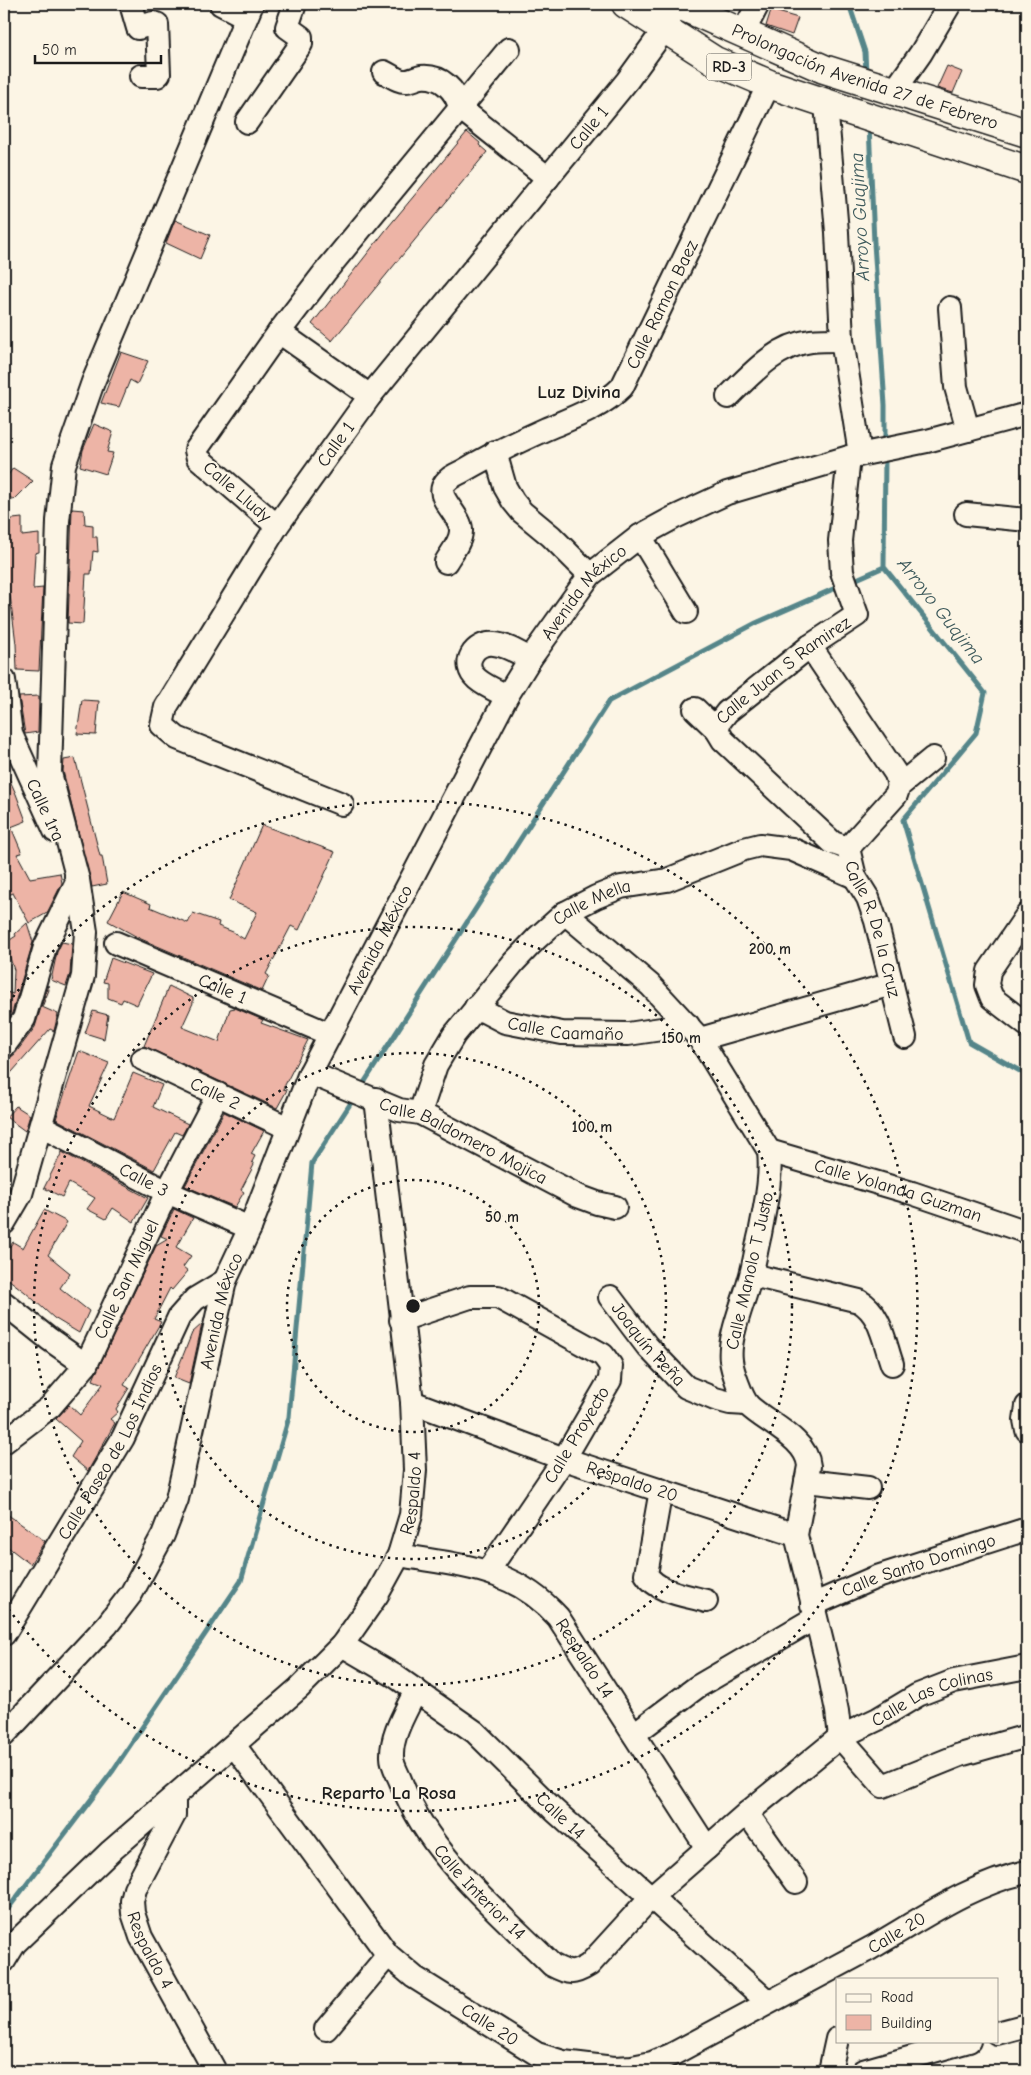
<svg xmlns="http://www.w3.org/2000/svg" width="1031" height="2075" font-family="'Comic Neue',sans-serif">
<rect width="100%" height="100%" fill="#fcf5e5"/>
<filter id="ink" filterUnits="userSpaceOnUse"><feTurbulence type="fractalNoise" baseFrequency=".02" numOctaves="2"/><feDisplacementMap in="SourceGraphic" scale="10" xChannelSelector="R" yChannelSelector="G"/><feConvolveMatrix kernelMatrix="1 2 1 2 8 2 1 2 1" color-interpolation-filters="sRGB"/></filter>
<g filter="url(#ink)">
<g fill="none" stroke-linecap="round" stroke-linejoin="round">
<path stroke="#548589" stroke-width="5" d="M849 4 865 52 866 74
M869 125 874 243 885 405V444
M885 455 884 567 985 693 976 733 903 820 969 1042 1027 1075
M850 582 884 567
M360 1089 609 701 756 623 840 586
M4 1914 112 1772 241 1581 289 1417 312 1163 354 1098"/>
</g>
<path fill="#edb4a6" stroke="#1c1c1c" d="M771 10 798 18 792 35 766 26Z
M947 66 962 72 953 93 937 88Z
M467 132 480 143 479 145 487 152 332 341 312 324 389 226Z
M175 220 210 235 200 259 166 243Z
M121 352 148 361 137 384 130 380 119 407 101 403Z
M94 424 113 432 107 452 113 453 106 474 80 466 83 450Z
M13 468 33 481 14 500 4 493V481Z
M72 509 84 510 85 524 93 525V537H97L98 552 93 551 91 574H86L83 624 68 623Z
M22 518V536L39 534V552L35 553 33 589 43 588 39 671 17 670 16 644 10 595 4 594V520Z
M39 696 38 732 25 734 19 697Z
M82 700 99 701 96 735 77 734Z
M75 758 100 856H102L107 884 92 887 63 771 64 760Z
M4 767 16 794 26 821 11 827 22 853 17 854 30 878 60 873 62 883 47 913 29 923 13 893 4 897Z
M262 825 335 852 299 930 291 926 266 974 269 976 262 991 141 939 108 921 123 892 151 904 150 907 188 923 193 913 219 922 218 926 233 932 244 939 257 912 229 900Z
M27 923 33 942 12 1013 4 1024V999L6 992 13 994 14 970 5 943 16 936 15 934Z
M62 942 72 944 70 974 66 986 51 980 57 952Z
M111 958 152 974 137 1005 123 999 121 1003 108 998V983L103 982Z
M48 985 49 990 42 1007 58 1014 54 1031 50 1029 4 1081V1059L10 1058 15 1054 35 1027Z
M169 986 193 998V1003L182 1027 219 1042 230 1009 235 1008 263 1020 261 1023 308 1040 283 1089 287 1090 277 1108 144 1046Z
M93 1011 108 1015 104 1039 85 1033Z
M79 1051 109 1063 89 1106 114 1118 133 1073 162 1085 153 1107 188 1124 182 1135 175 1132 154 1170 56 1119Z
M16 1106 30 1115 25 1131 6 1117Z
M224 1112 264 1131 251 1154 255 1156 252 1162 254 1165 241 1190 244 1192 235 1207 185 1186Z
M62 1152 148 1198 134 1222 113 1208 106 1219 87 1209 95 1198 69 1183 62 1197 44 1188Z
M174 1209 193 1218 176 1247 191 1256 183 1267 188 1271 172 1290 170 1288 154 1319 161 1322 124 1385 129 1388 116 1409 118 1412 110 1419 115 1423 88 1471 71 1457 81 1441 56 1419 69 1405 80 1415 103 1384 93 1380 95 1375 156 1246 168 1239 161 1236Z
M44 1210 67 1222 48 1255 70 1273 60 1288 89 1311 79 1333 54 1318 25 1292 4 1276V1254L13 1242 23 1248Z
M202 1324 189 1384 174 1378 192 1333Z
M4 1512 45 1541 30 1564 4 1544Z"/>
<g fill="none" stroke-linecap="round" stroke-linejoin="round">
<g stroke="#1c1c1c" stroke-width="26">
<g id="minor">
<path d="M131 4 138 28 153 23 157 24 159 74 157 76H141"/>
<path d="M221 4 246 17"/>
<path d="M743 33 758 4"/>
<path d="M384 72C391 75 399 82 406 81 411 81 416 78 421 77 441 75 456 90 460 108L548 178"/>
<path d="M895 90 921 53 950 4"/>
<path d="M826 104 837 232 842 340 860 454"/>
<path d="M247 122 301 44V37L287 27 295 4"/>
<path d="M950 308 956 387 968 430"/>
<path d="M279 332 370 396"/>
<path d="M728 397C751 374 777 345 811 341 821 340 832 340 842 340"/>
<path d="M495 452 505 487 513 501 522 512 551 536 590 575"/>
<path d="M966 514 1027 520"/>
<path d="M277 526 198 458 196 450 279 332 325 272 509 49"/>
<path d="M640 536 686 612"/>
<path id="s1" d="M446 562C451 553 461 542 461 531 462 517 438 500 443 487 446 478 456 475 463 471 490 455 517 442 546 429 572 418 601 408 622 387L769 84"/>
<path d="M810 646 896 774 899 786"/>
<path d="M4 680 11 734 55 831"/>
<path d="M507 696C497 691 485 686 477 679 460 664 474 642 494 644 506 645 519 653 530 659"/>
<path id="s2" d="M695 709 717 730 723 740 833 843 848 848 855 877 868 898 876 921 905 1037"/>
<path id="s3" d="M717 730 720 721 727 712 810 646 857 615 842 572 840 541 849 457"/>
<path id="s4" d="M342 804 177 738 162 725 166 707 277 526 370 396 627 81 664 30 672 13"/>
<path d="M848 848 896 795 899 786 933 758"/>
<path d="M565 913 650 985 700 1039 769 1151C772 1179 765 1206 760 1234 756 1250 754 1266 749 1282 743 1304 728 1338 731 1360 732 1370 742 1399 749 1406 767 1423 807 1439 809 1466L796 1535 828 1667 837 1711 840 1737 883 1786 960 1755 1027 1736"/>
<path d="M1027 915 989 971 987 985 992 998 1027 1025"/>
<path id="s5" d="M116 943 329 1034"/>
<path id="s6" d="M476 1007 505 1022 562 1033 628 1034 688 1025"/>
<path d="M700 1039 892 984"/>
<path d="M4 1046 24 1019 45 947 78 880 76 876"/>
<path id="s7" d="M143 1059 288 1128"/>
<path id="s8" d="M310 1073 399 1110 420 1113 578 1196 597 1203 615 1207"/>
<path id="s9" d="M420 1113 436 1065 454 1035 514 962 537 938 565 913 596 897 621 887 667 880 744 849 760 845 791 849 855 877"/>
<path id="s10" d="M41 1126 167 1192 250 1228"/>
<path id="s11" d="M769 1151 912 1193 1027 1232"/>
<path d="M4 1223 21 1194 83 976 86 932 78 880 50 773 58 521 64 465 93 382 252 4"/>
<path d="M752 1275 859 1301C881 1313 884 1342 892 1364"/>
<path id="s12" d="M610 1297 647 1346 686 1387 715 1399 730 1403 747 1404"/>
<path d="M4 1303 49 1339 86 1365"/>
<path d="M401 1320 470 1297H498L603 1355 611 1366 610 1380 564 1459 488 1571"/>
<path id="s13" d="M412 1402 564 1459 796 1535"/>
<path d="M1027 1406 1025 1420 1027 1430"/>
<path id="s14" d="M4 1442 50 1407 86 1365 167 1192 218 1094"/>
<path d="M806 1481 868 1488"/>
<path d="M661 1490 646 1574C658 1593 686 1595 706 1601"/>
<path id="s15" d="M399 1555C461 1566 513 1567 558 1617L707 1848"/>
<path id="s16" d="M812 1605 874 1578 1027 1529"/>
<path id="s17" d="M4 1634 123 1438 179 1317 195 1299 225 1281"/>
<path id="s18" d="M342 1645 395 1676 475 1732 555 1811 768 2002"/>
<path id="s19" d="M416 1690C407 1710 391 1734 392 1757 392 1765 398 1774 401 1782 429 1856 497 1910 552 1965 569 1974 573 1975 589 1965L651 1897 747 1813 840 1737 878 1719 918 1695 954 1681 1027 1667"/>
<path d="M634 1734 697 1687 815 1618"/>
<path id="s20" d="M4 1735 107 1625 131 1594 163 1535 177 1499 225 1281 250 1228 310 1073 507 696 530 659 590 575 640 536 673 518 727 493 849 457 927 441 1027 414"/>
<path id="s21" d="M234 1745 388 1955 414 1977 537 2054 563 2062 614 2068 632 2067 652 2063 673 2054C739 2019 805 1984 871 1948 920 1920 972 1883 1027 1872"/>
<path id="s22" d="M174 1798V1815L135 1889 132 1901 133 1913 141 1937 215 2071"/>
<path d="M747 1813 796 1882"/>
<path id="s23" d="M4 1961 15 1943 111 1851 299 1688 342 1645 377 1595 399 1555 411 1515 415 1470 412 1402 376 1099"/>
<path d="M326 2029 388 1955"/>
<path d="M997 2033 1027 2025"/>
<path d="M830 2071 837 2039"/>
<path d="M863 2071 969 2041"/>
</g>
</g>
<g stroke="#1c1c1c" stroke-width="31">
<g id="major">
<path d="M626 4 715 61 769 84 1027 170"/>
<path id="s24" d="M677 4 824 69 1027 133"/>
</g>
</g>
<use href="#minor" stroke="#fcf5e5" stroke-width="22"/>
<use href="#major" stroke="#fcf5e5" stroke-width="28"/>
</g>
</g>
<g fill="none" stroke="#1c1c1c" stroke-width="2.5" stroke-dasharray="2.5 5">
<circle cx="413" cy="1306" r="126"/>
<circle cx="413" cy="1306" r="253"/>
<circle cx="413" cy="1306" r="379"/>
<path d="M4 1009A505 505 0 1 1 4 1603"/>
</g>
<g text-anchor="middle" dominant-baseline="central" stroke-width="4" stroke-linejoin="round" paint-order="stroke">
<rect fill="#fcf5e5" stroke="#5f5d58" stroke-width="1" x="706.5" y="53.5" width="45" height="27" rx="4"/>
<g font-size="16" font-weight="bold" fill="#1c1c1c">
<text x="729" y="67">RD-3</text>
</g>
<g font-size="18" fill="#1c1c1c" stroke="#fcf5e5">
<text stroke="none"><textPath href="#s24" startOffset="202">Prolongación Avenida 27 de Febrero</textPath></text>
<text stroke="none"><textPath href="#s4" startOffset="934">Calle 1</textPath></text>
<text stroke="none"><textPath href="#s1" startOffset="382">Calle Ramon Baez</textPath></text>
<text stroke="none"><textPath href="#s4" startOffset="529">Calle 1</textPath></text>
<text transform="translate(237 492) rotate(41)">Calle Lludy</text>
<text stroke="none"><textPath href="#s20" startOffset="1299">Avenida México</textPath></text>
<text stroke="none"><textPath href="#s3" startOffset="91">Calle Juan S Ramirez</textPath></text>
<text transform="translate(45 810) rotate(65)">Calle 1ra</text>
<text stroke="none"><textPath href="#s9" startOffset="280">Calle Mella</textPath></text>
<text stroke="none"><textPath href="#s2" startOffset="294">Calle R. De la Cruz</textPath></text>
<text stroke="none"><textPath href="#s20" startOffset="894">Avenida México</textPath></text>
<text stroke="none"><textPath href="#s5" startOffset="116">Calle 1</textPath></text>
<text stroke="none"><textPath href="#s6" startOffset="94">Calle Caamaño</textPath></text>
<text stroke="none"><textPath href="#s7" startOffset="80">Calle 2</textPath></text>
<text stroke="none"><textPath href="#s8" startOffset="168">Calle Baldomero Mojica</textPath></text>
<text stroke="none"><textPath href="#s10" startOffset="116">Calle 3</textPath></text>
<text stroke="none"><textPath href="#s11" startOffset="135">Calle Yolanda Guzman</textPath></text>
<text transform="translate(750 1271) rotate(-77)">Calle Manolo T Justo</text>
<text stroke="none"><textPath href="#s14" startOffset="208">Calle San Miguel</textPath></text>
<text stroke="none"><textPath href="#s20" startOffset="489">Avenida México</textPath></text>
<text stroke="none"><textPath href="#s12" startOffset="61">Joaquín Peña</textPath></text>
<text transform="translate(577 1435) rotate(-59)">Calle Proyecto</text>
<text stroke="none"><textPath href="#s17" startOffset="211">Calle Paseo de Los Indios</textPath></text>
<text stroke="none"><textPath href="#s13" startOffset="234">Respaldo 20</textPath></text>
<text stroke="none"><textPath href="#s23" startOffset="634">Respaldo 4</textPath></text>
<text stroke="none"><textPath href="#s16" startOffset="114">Calle Santo Domingo</textPath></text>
<text stroke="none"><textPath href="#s15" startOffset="224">Respaldo 14</textPath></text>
<text stroke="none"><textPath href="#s19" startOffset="819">Calle Las Colinas</textPath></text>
<text stroke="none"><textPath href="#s18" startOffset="279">Calle 14</textPath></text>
<text stroke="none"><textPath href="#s19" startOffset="235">Calle Interior 14</textPath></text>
<text stroke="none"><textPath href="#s21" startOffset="834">Calle 20</textPath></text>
<text stroke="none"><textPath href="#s22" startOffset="166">Respaldo 4</textPath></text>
<text stroke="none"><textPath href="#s21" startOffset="384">Calle 20</textPath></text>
</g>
<g font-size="19" font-style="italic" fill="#3d595b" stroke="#fcf5e5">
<text transform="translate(860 217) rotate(-93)">Arroyo Guajima</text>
<text transform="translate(941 611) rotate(52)">Arroyo Guajima</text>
</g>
<g font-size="19" font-weight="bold" fill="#1c1c1c" stroke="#fcf5e5">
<text x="579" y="392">Luz Divina</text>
<text x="389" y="1793">Reparto La Rosa</text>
</g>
</g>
<circle cx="413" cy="1306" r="8" fill="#1c1c1c" stroke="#fcf5e5" stroke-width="2.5"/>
<g font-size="15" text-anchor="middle" font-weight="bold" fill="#1c1c1c" stroke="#fcf5e5" stroke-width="4" stroke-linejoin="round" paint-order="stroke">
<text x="770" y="954">200 m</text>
<text x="681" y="1043">150 m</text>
<text x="592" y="1132">100 m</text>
<text x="502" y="1222">50 m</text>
</g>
<rect width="1031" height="2075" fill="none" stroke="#fcf5e5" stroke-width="20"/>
<rect x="10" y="10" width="1011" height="2055" fill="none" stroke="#1c1c1c" stroke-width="2" filter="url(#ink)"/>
<rect x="836" y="1978" width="162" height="65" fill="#fcf5e5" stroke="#a29e95"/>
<rect x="846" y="1994" width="25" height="8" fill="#fcf5e5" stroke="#a29e95"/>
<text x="881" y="2002" font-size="15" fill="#1c1c1c">Road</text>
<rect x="846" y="2015" width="25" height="15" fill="#edb4a6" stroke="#a29e95"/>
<text x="881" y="2028" font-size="15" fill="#1c1c1c">Building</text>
<path d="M35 55v8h126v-8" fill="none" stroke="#1c1c1c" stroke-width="2.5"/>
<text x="42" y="55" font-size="15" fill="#1c1c1c" stroke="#fcf5e5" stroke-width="4" paint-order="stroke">50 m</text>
</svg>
